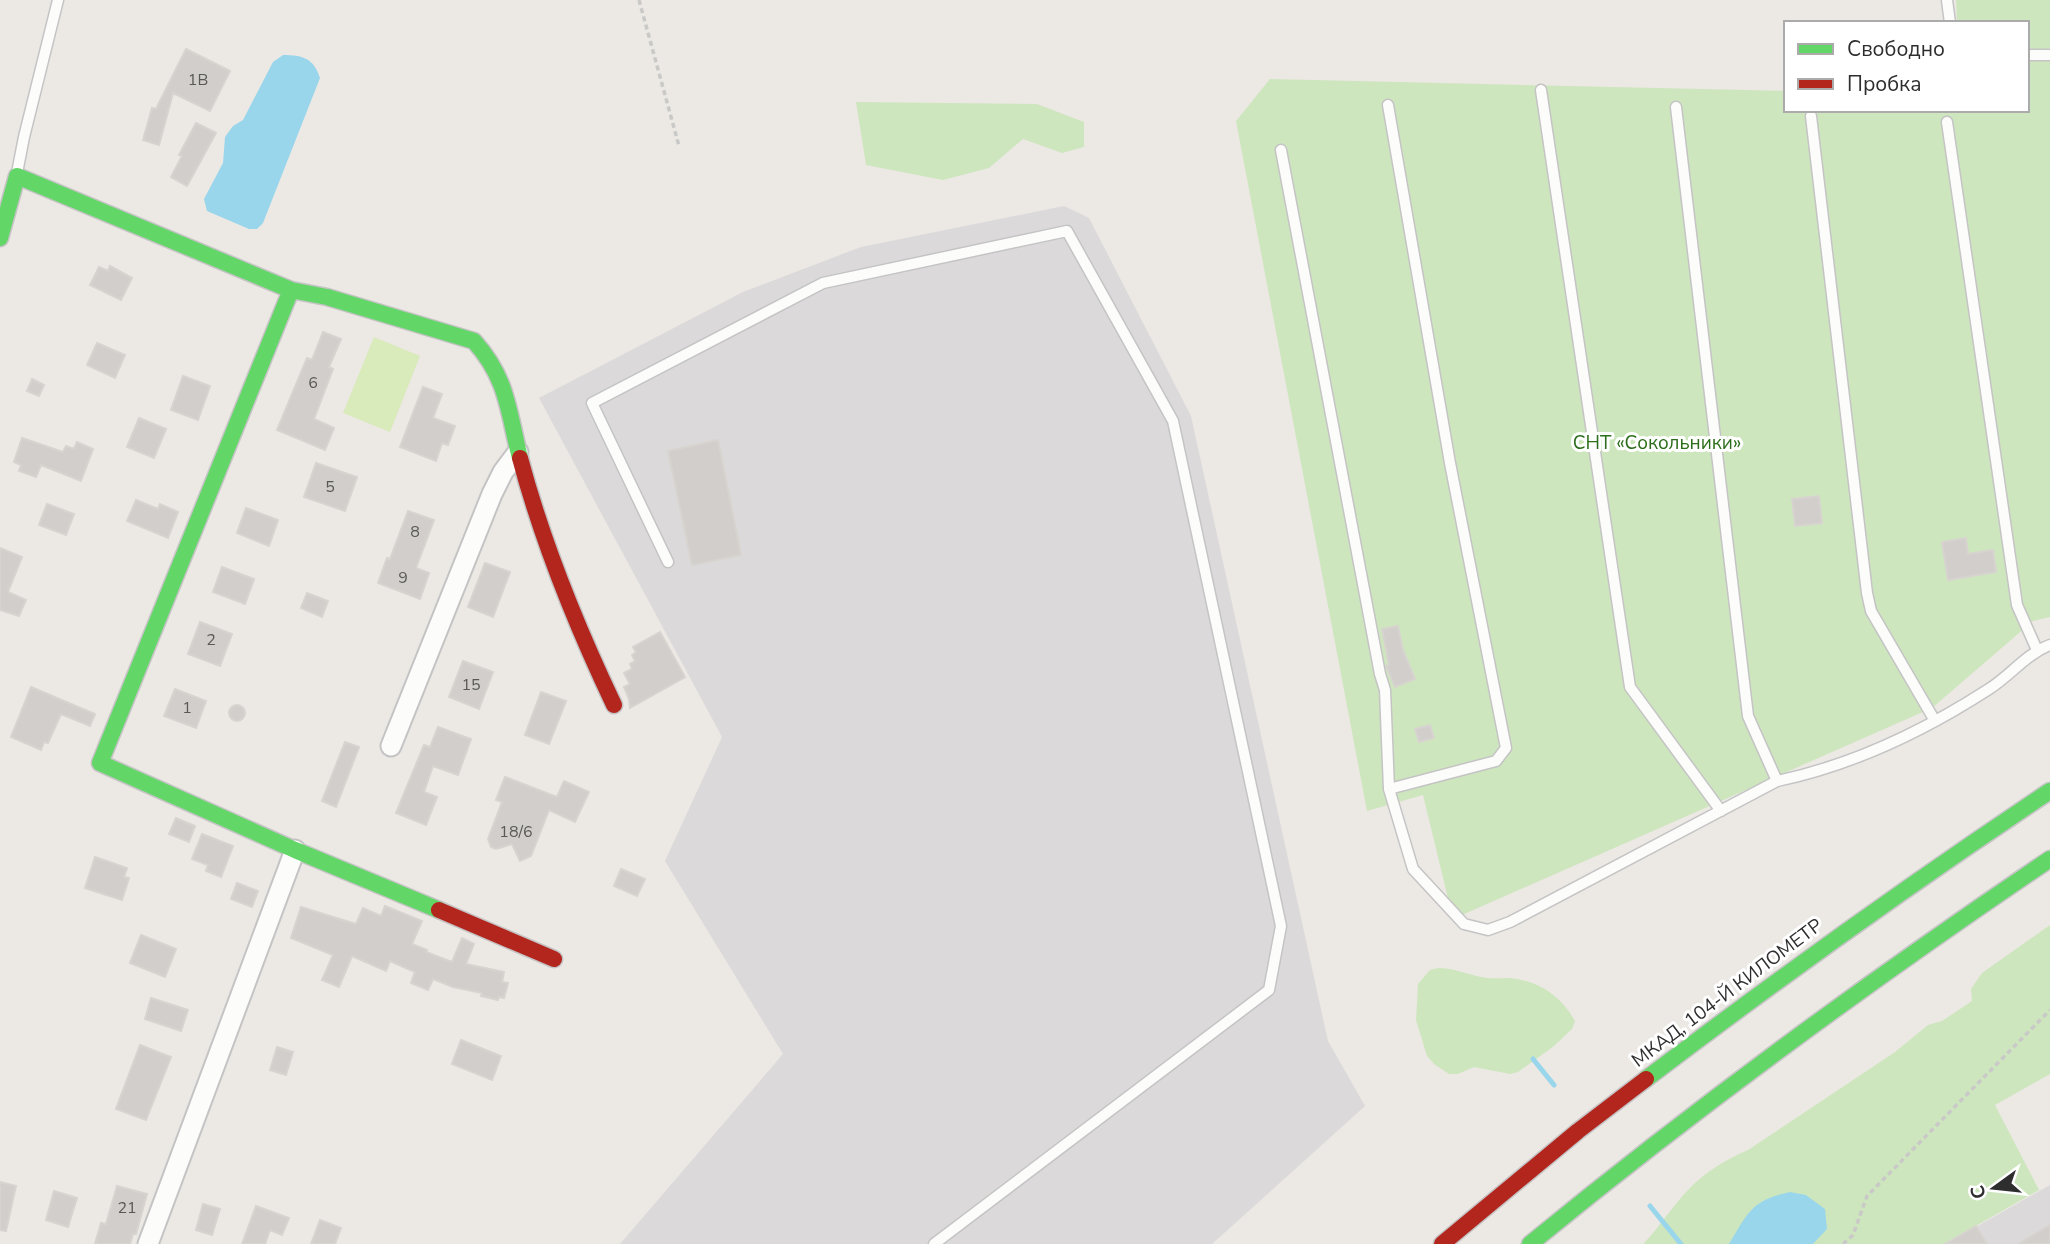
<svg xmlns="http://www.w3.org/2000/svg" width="2050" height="1244" font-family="'Nunito Sans',sans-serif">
<rect width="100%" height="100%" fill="#ece8e4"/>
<path fill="#dcd9db" d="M1064 206 1089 218 1191 416 1328 1041 1365 1106 1212 1244H620L783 1054 665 861 722 737 539 398 743 292 861 247Z
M2050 1185V1244H1964L1960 1236Z"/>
<path fill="#cee6be" d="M1956 0H2050V617L2033 621 1932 708 1453 919 1423 795 1367 811 1236 121 1270 79 1786 91V110H2027V23H1957Z
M856 102 1037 104 1084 122V147L1062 153 1023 139 989 168 943 180 866 165Z
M2050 925V1074L1995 1105 2039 1190 1960 1235 1964 1244H1643C1660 1227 1672 1206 1689 1189 1705 1172 1727 1159 1748 1150L1895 1052 1928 1025 1942 1021 1972 1001 1971 989 1982 973Z
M1438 968C1454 968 1466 974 1481 977 1490 979 1499 978 1508 978 1537 980 1561 995 1575 1021L1572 1029 1554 1046 1518 1072 1510 1074 1474 1067 1458 1074H1449L1434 1064 1427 1056 1416 1020 1418 984 1430 970Z"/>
<path fill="#d9eabb" d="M374 337 420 356 390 432 343 413Z"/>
<path fill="#99d6ec" d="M283 55C302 55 314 58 320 78L263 223 257 229H249L207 211 204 199 223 163 225 137 233 126 243 120 273 62Z
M1790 1192 1806 1195 1825 1209 1827 1229 1813 1244H1729C1748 1212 1752 1200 1790 1192Z"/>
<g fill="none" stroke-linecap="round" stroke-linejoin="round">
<path stroke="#99d6ec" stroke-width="5" d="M1533 1059 1554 1085
M1650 1206 1681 1244"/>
</g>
<path fill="#d1cecb" stroke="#d7d4d0" stroke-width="2" d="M186 49 230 71 210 111 173 93 159 145 143 140 152 108 156 109Z
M196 123 216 133 187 186 171 177 182 156 179 155Z
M110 266 132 278 121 300 90 285 99 267 108 271Z
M323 332 341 339 329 367 333 369 314 419 334 428 325 450 277 430 307 358 312 360Z
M97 343 125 355 115 378 87 365Z
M183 376 210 386 198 420 171 410Z
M32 379 44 385 39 396 27 391Z
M423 387 442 394 433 418 455 426 448 445 442 443 436 461 400 447Z
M139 418 166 429 154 458 127 447Z
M22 438 63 452 66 446 74 449 77 442 93 449 81 481 41 465 36 477 19 471 21 465 14 462Z
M718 440 741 555 692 565 668 451Z
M316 463 357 477 345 511 304 497Z
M1819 496 1822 523 1795 526 1792 499Z
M136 500 158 509 160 504 178 512 168 538 127 521Z
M47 504 74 514 66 535 39 525Z
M246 508 278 520 269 546 237 533Z
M408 511 434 520 416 568 429 573 420 599 378 583 387 558 390 559Z
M1966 538 1968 554 1993 550 1996 572 1948 580 1942 542Z
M0 548 22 557 8 592 26 600 19 616 0 610Z
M485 563 510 572 493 617 468 607Z
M222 567 254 579 245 604 213 592Z
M307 593 328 601 322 617 301 608Z
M200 622 232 634 220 666 188 654Z
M1398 626 1403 650 1415 679 1395 687 1386 666 1389 665 1382 629Z
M660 632 685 677 630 708 629 699 624 687 630 684 624 673 632 669 630 664 635 661 632 655 636 652 633 647Z
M463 661 493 672 479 709 449 697Z
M31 687 95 714 90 726 61 714 48 743 44 742 41 750 11 737Z
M175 689 206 701 196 728 164 716Z
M541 692 566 701 549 744 525 735Z
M229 713a8 8 0 1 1 16 0a8 8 0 1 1-16 0Z
M1430 725 1434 738 1419 742 1415 729Z
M438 727 471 739 458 775 433 766 424 792 437 797 426 825 396 813 424 745 430 747Z
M345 742 359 747 336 807 322 801Z
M505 777 557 797 564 781 589 792 575 822 549 810 531 856 520 861 512 844 496 849 491 847 488 839 502 802 496 800Z
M176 818 195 826 189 842 169 834Z
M202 834 233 846 221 877 206 871 208 865 192 859Z
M95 857 127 868 124 877 129 878 122 900 85 888Z
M621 869 645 879 637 896 614 886Z
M237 883 258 891 252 907 231 899Z
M385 906 422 921 412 944 427 950 426 952 452 962 462 938 474 944 466 964 504 972 502 982 508 983 504 998 499 997 498 1000 481 996 482 993 453 987 433 979 428 990 411 983 415 972 390 961 386 971 352 956 339 987 322 980 333 955 291 938 301 907 356 924 363 908 381 916Z
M141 935 176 949 165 977 130 963Z
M151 998 188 1010 181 1031 145 1019Z
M461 1040 501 1056 492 1080 452 1064Z
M140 1045 171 1057 146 1120 116 1109Z
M277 1047 293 1052 286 1075 270 1070Z
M0 1182 16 1186 6 1231 0 1230Z
M117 1186 147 1194 136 1234H133L130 1244H95L101 1223 106 1224Z
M54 1191 77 1198 68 1227 46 1220Z
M203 1204 220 1209 212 1235 196 1230Z
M256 1206 289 1218 282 1235 270 1230 265 1244H242Z
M320 1220 341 1228 335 1244H311Z
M2050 1225V1244H2018Z
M1976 1226 1987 1244H1945Z"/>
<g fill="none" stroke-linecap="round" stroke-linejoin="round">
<g stroke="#c5c4c5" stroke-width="13">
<path id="lane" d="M1947 0 1950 23
M2027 55H2050
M1541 90 1630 687 1721 811
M1388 105 1450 463 1506 748 1496 761 1389 789
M1676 107 1748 716 1777 781
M1811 116 1867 593 1871 611 1935 721
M1947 122 2017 605 2037 650
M1281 150 1380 674 1385 690 1389 789 1413 869 1464 924 1488 930 1510 922 1777 781C1854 765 1924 731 1989 689 2011 675 2026 654 2050 645
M17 173 24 137 58 0
M668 562 592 403 823 283 1067 231 1173 421 1281 926 1269 990 934 1244"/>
</g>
<g stroke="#c5c4c5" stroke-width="23">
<path id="street" d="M391 746 492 494 503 472 518 452
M148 1244 295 850"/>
</g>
<g stroke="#c5c4c5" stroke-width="19">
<path id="fast" d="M0 238 17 176 291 290 327 297 474 341C508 379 508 411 520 458
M291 290 100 763 295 850 439 910
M1646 1079C1778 979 1912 883 2050 791
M1530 1244C1697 1107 1871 980 2050 859"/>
</g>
<g stroke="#c5c4c5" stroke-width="19">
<path id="jam" d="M520 458C543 544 576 625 614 705
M439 910 554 959
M1442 1244 1578 1131 1646 1079"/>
</g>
<path stroke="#c9c9c8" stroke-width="3.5" stroke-dasharray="5 3.5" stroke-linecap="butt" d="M639 0 679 146
M1843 1244 1853 1235 1867 1196 2050 1010"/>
<use href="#lane" stroke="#fcfcfb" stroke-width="10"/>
<use href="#street" stroke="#fcfcfb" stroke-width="19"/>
<use href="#fast" stroke="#63d668" stroke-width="16"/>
<use href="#jam" stroke="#b3261e" stroke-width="16"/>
</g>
<g text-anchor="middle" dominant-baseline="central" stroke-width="6" stroke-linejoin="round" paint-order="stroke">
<g font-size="16" fill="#585857">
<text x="198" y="80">1В</text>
<text x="313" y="383">6</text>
<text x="330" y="487">5</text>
<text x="415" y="532">8</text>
<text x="403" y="578">9</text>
<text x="211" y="640">2</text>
<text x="471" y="685">15</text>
<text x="187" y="708">1</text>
<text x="516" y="832">18/6</text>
<text x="127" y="1208">21</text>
</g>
<g font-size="19" fill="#2c6e1b" stroke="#fff">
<text x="1657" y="443">СНТ «Сокольники»</text>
</g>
<g font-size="19" fill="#2e2e2e" stroke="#fff">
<text transform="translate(1727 993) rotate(-37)">МКАД, 104-Й КИЛОМЕТР</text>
</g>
</g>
<rect x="1784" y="21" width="245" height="91" fill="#ffffff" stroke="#ababab" stroke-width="2"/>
<rect x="1798" y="44" width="35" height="10" fill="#63d668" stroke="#ababab" stroke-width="2"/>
<text x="1847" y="56" font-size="21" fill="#2e2e2e">Свободно</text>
<rect x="1798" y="79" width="35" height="10" fill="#b3261e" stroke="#ababab" stroke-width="2"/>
<text x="1847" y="91" font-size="21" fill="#2e2e2e">Пробка</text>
<g transform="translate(1994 1188) rotate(255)" stroke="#ffffff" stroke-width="5" paint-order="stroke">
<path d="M0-5L12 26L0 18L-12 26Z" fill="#2e2e2e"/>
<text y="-10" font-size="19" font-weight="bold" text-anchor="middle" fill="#2e2e2e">С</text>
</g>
</svg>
